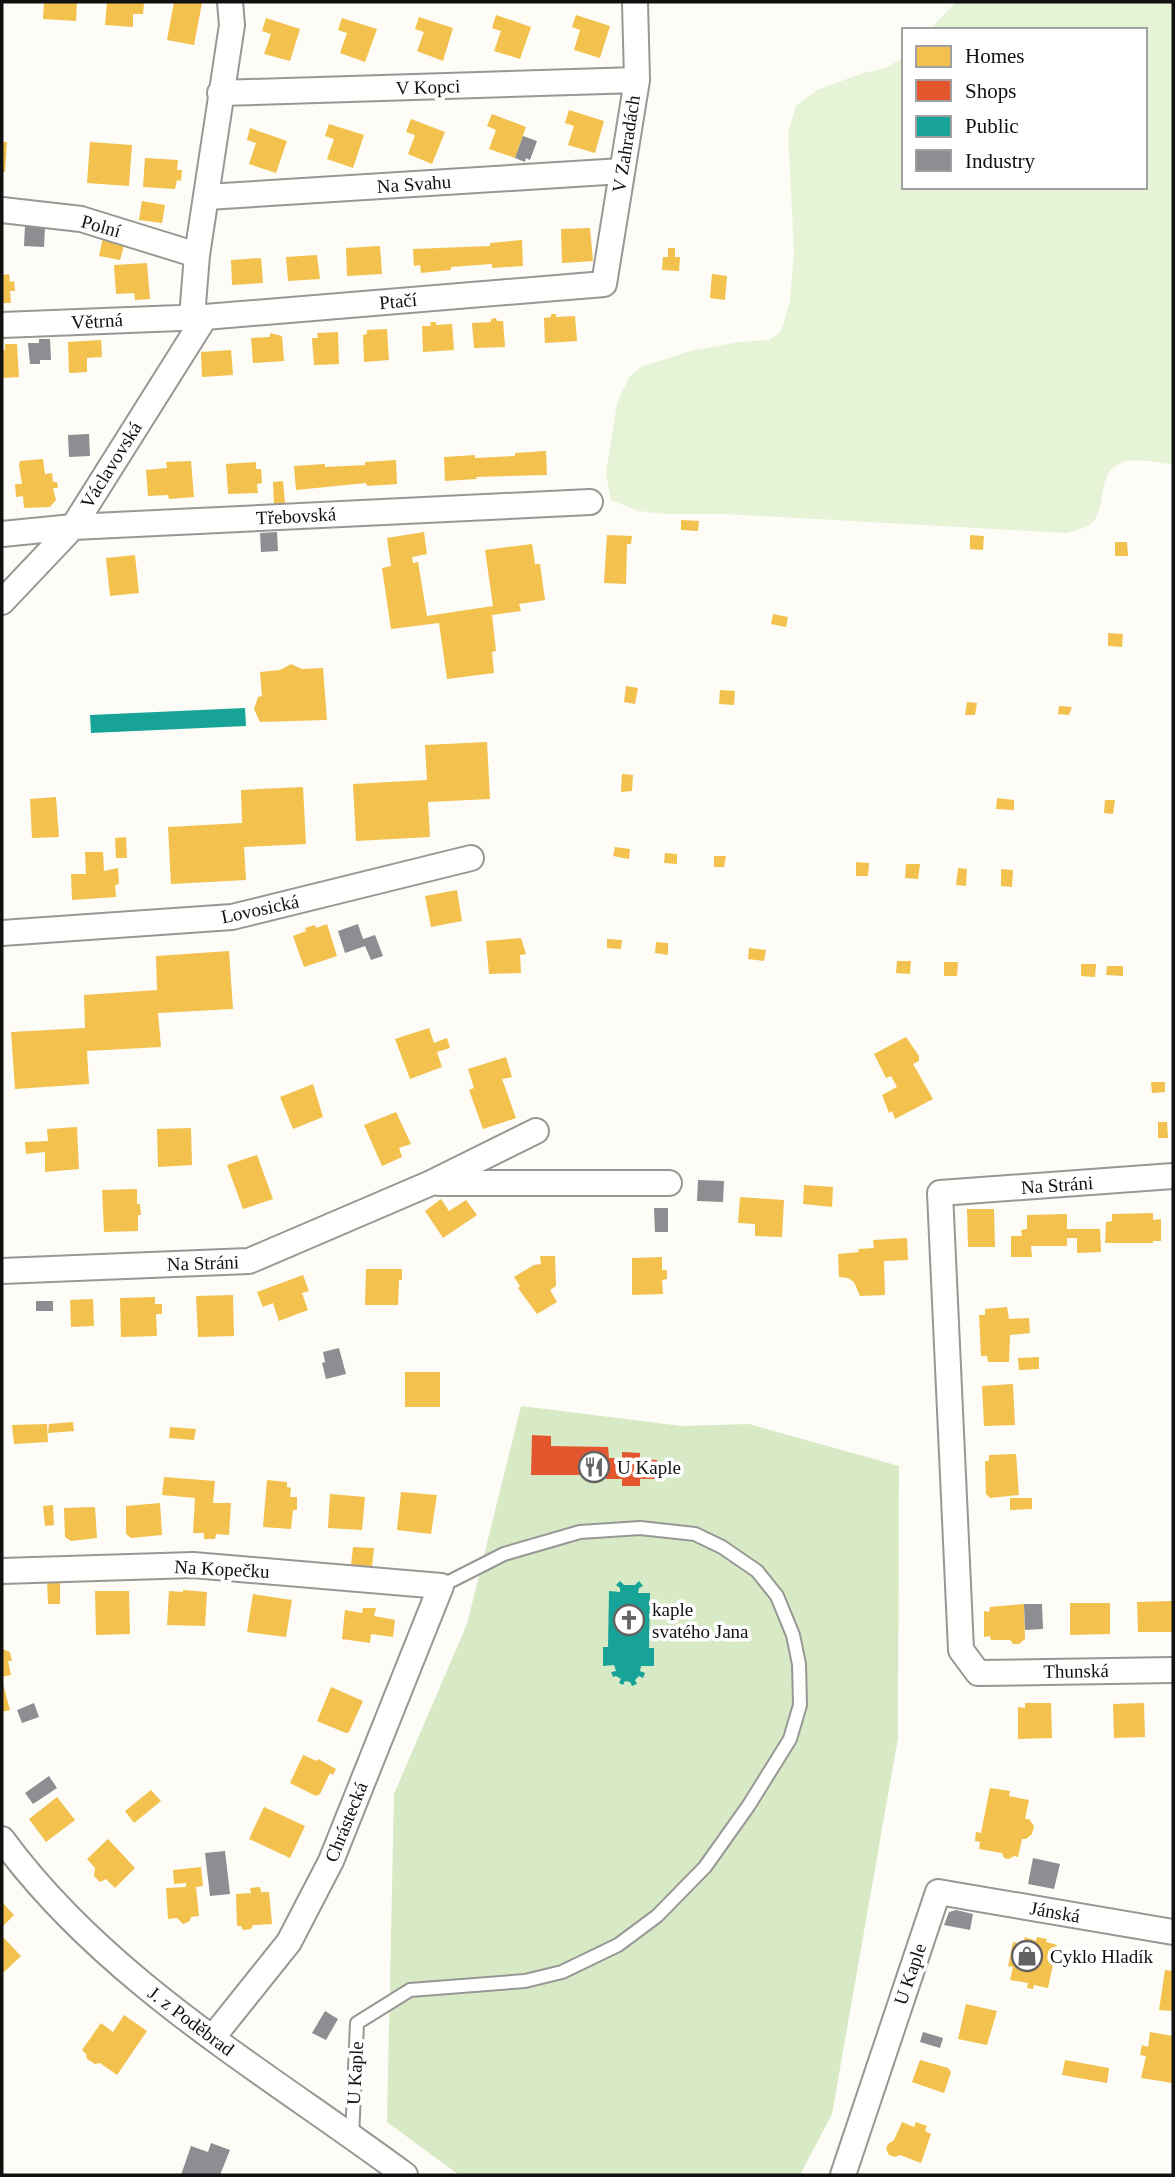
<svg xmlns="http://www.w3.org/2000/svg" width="1175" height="2177" font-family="Georgia,serif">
<rect width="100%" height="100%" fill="#fdfcf7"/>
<path fill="#e7f3d7" d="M956 2H1173V464C1157 463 1133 456 1118 464 1097 475 1107 507 1092 523 1085 529 1074 531 1066 533L724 514H666L638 511 611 500 606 474 617 403 629 377 641 367 690 351 739 342 769 340 779 333 783 325 790 301 794 253 788 133 796 106 817 90 863 73 886 68 904 57V187H1145V30H929Z"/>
<path fill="#d8eac5" d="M521 1406 682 1426 749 1424 899 1466 898 1738 832 2114 800 2175H459L387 2122 394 1794 467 1624Z"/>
<path fill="#f2c14e" d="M44 2H77L76 21 43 19Z
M107 2 144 3 143 14H133V27L105 25Z
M174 2 202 3 194 45 167 40Z
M496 15 531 27 520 59 494 51 501 31 492 28Z
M576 15 610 26 600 58 574 50 580 30 572 27Z
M419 17 453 28 443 61 417 51 424 32 415 29Z
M266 18 300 29 290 61 264 54 271 34 262 31Z
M342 18 377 29 365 62 340 53 347 33 338 30Z
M569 110 604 121 595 153 568 145 574 126 565 123Z
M492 114 526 127 515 158 489 149 496 130 487 126Z
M411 119 445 132 432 164 408 154 415 135 406 132Z
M329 124 364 135 353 168 327 159 334 139 325 136Z
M250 128 287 141 276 173 249 164 256 143 247 140Z
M2 142H7L5 172H2Z
M90 142 132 145 129 186 87 183Z
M145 158 178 160 177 170H182L181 181 177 180 175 189 143 187Z
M142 201 165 205 162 223 139 220Z
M590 228 593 261 562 263 561 229Z
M103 237 125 242 120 260 99 256Z
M522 240 523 266 492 268V264L451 267V270L421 273 420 265 414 266 413 249 490 246V243Z
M380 246 382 274 347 276 346 248Z
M668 248H675V257H680L679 271 662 270 663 257H668Z
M317 255 320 279 288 281 286 257Z
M261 258 263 283 232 285 231 260Z
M147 263 150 299 135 300 134 293 116 294 114 265Z
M9 274 10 282 14 281 15 291H10L11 303H2V275Z
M712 274 727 276 725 300 710 298Z
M551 314H556V317L575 316 577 341 545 343 544 318 551 317Z
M496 318 497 321H503L505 347 474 348 472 323 491 322V319Z
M430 322H436V325L452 324 454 350 423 352 422 326H431Z
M387 329 389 360 364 362 363 335 367 334V330Z
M338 332 339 364 314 365 312 338H318L317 333Z
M270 333 282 336 284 361 253 363 251 338 270 337Z
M101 340 102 357 87 358V372L69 373 68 342Z
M5 344H17L19 377 2 378V351L5 350Z
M231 350 233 375 202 377 201 352Z
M546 451 547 475 476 477 477 479 445 481 444 457 475 455V458L515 456V453Z
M43 459 45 474 52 473 53 482H57L58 488H53L56 500 50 507 24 508 23 496 16 497 15 484H22L19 465 20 461Z
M396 460 397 484 367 486 366 483 296 490 294 466 325 464V467L365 465V462Z
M191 461 194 497 169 499 168 495 148 496 146 470 167 468 166 462Z
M256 462V469H261L262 483 257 484 258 493 228 494 226 464Z
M283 481 285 503 274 505 273 482Z
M681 520 699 521 698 531 681 530Z
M424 532 427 554 412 557 413 563 418 562 427 616 493 606 485 550 532 544 535 564H540L545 600 519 604 521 611 492 615 496 651 492 652 494 673 447 679 439 623 391 629 382 568 391 566 387 538Z
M607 535 632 536 631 544H627L626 584 604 583Z
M970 535 984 536 983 550 970 549Z
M1115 542H1127L1128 556H1115Z
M135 555 139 593 110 596 106 558Z
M773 614 788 617 786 627 771 624Z
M1108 633 1123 634 1122 647 1108 646Z
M291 664 302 669 323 668 327 720 260 722 254 709 258 697 262 696 260 672 280 670Z
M626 686 638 688 635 704 624 702Z
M720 690 735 691 734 705 719 704Z
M967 702 977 703 975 715H965Z
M1059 706 1072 707 1069 715 1058 714Z
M487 742 490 799 428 802 430 837 356 841 353 784 427 780 425 745Z
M622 774 633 775 632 791 621 792Z
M303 787 306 844 244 847 246 880 171 884 168 827 242 823 241 790Z
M56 797 59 837 32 838 30 799Z
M997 798 1014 800V810L996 809Z
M1105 800H1115L1113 814 1104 813Z
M126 837 127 858H116L115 838Z
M615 847 630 849 629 859 613 856Z
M85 852H103L104 871 118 868 119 884 115 885 116 897 72 900 71 874H86Z
M665 853 677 854V864L664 863Z
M714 856H726L724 867H714Z
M856 862 869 863 868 876H856Z
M906 864H920L918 879 905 878Z
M958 868 967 869 966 886 956 885Z
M1001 869 1013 870 1012 887 1001 886Z
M457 890 462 921 431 927 425 896Z
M327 924 337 956 304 967 293 936 306 931 305 928 315 925 316 928Z
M521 938 526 954 520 955 521 973 489 974 486 941Z
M607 939 622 940 621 949 607 948Z
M656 942 668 943V955L655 953Z
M749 948 766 950 764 961 748 959Z
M229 951 233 1009 158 1013 161 1047 87 1051 89 1084 15 1089 11 1032 85 1028 84 995 157 990 156 956Z
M897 961H911L910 974 896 973Z
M944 962H958L957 976H944Z
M1081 964H1096L1095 977 1081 976Z
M1107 966H1123V976L1106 975Z
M429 1028 434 1043 447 1038 450 1048 437 1052 442 1067 410 1079 395 1039Z
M906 1037 919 1056V1061L913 1064 933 1099 895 1119 892 1111 889 1113 882 1095 897 1087 891 1076 886 1078 874 1054Z
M506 1057 512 1077 502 1079 516 1118 483 1129 469 1090 474 1088 468 1069Z
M1151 1082H1165V1092L1152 1093Z
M313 1084 323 1117 293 1129 280 1097Z
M396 1112 411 1144 399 1148 402 1157 382 1166 364 1125Z
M1158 1122H1167L1168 1138H1158Z
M77 1127 79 1169 45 1172V1152L26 1154 25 1142 48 1141 47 1129Z
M191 1128 192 1165 158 1167 157 1129Z
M257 1155 273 1199 243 1209 227 1165Z
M804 1185 833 1187 832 1207 803 1204Z
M137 1189V1204H140L141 1215H138V1231L104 1232 102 1190Z
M740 1197 784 1200 782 1237 755 1236V1224L738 1223Z
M441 1199 449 1211 466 1200 477 1215 443 1238 425 1211Z
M967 1209H994L995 1247H968Z
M1153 1213V1220L1161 1219V1241H1153V1243H1105L1106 1222 1112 1221V1214Z
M1067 1214V1229H1100L1101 1252 1077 1253V1238H1067V1246H1031L1032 1257H1011V1236H1022L1021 1230 1027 1229V1215Z
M907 1238 908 1260 884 1261 885 1295 860 1296 854 1282 848 1278 839 1277 838 1254 859 1252 858 1249 874 1248 873 1240Z
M540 1256H555L556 1286 550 1290 557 1302 537 1314 518 1288 520 1286 514 1277 534 1265 541 1264Z
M662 1257V1270H667V1279L662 1280 663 1294 632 1295V1258Z
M366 1269H402V1280H399L398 1305H365Z
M303 1275 309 1291 302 1293 308 1310 279 1321 273 1303 263 1307 257 1292Z
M233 1295 234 1336 198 1337 196 1296Z
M155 1297V1304H162V1314H156L157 1336 121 1337 120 1298Z
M93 1299 94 1326 71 1327 70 1300Z
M1007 1307 1009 1319 1029 1318 1030 1333 1010 1335 1009 1362H988L987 1356H981L979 1315H985V1309Z
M1039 1357V1369L1019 1370 1018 1358Z
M405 1372H440V1407H405Z
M1013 1384 1015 1425 984 1426 982 1386Z
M73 1422 74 1431 48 1433 49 1424Z
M47 1424 48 1442 14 1444 12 1425Z
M170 1427 196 1429 194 1440 169 1438Z
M1016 1454 1019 1495 990 1498 986 1494 985 1461H989V1455Z
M164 1477 215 1481 213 1503H231L229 1535 216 1534 215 1539H204V1533H193L195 1498 162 1495Z
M267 1480 287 1482V1487L291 1488 290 1497H297V1510H293L291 1529 263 1527Z
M401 1492 437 1495 431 1534 397 1530Z
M330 1494 365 1497 362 1530 328 1528Z
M1010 1498H1032V1509L1010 1510Z
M160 1503 162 1535 131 1538 126 1534V1506Z
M53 1505 54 1525 45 1526 43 1506Z
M95 1507 97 1538 71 1541 65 1537 64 1508Z
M353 1547 374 1548 372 1567 351 1565Z
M60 1580V1604H48L47 1581Z
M183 1590 207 1592 205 1626 167 1625 169 1591 183 1592Z
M95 1591H129L130 1634 96 1635Z
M253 1594 292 1600 286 1637 247 1632Z
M1173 1601V1632H1138L1137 1602Z
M1070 1603H1110V1634L1070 1635Z
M1024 1604 1025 1639 1019 1644H1013L1010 1640H991L990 1636 984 1637V1611L989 1612 990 1607Z
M363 1608H376L374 1616 395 1620 393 1637 371 1634 370 1643 342 1639 345 1610 362 1613Z
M2 1649 10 1652 12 1661H8L11 1675 2 1677Z
M2 1680 10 1710 2 1712Z
M331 1687 363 1701 349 1732 346 1733 317 1721Z
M1025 1703H1051L1052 1738 1018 1739V1707L1025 1708Z
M1144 1703 1145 1737 1114 1738 1113 1704Z
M303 1755 317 1761 318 1759 336 1769 333 1775 330 1773 320 1794 316 1796 290 1783Z
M990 1788 1010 1791 1009 1796 1029 1800 1025 1819H1029L1034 1826 1032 1834 1026 1839H1022L1018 1857 1014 1856 1009 1859 1004 1858 1002 1853 979 1849 980 1842 975 1841 976 1832 981 1833Z
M151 1790 161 1801 134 1823 125 1811Z
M57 1797 75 1820 46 1842 29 1819Z
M264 1807 305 1826 290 1858 249 1839Z
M108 1839 135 1868 115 1888 106 1879 100 1882 94 1876 95 1868 87 1859Z
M201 1867 203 1886 196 1887 199 1916 191 1917 190 1921 183 1924 177 1918 168 1919 166 1888 186 1887V1883L174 1884 173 1870Z
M260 1887 261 1892H269L272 1924 253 1925 251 1929 243 1930 241 1926H237L236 1894 251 1893 250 1888Z
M2 1902 14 1915 2 1927Z
M2 1936 21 1956 3 1973 2 1972Z
M1025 1937 1036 1941 1037 1937 1047 1939 1046 1942 1057 1945 1048 1988 1034 1985 1033 1989 1027 1988 1028 1983 1010 1980 1013 1967 1008 1966 1013 1942 1023 1944Z
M1165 1970 1173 1971V2011L1159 2010Z
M966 2004 997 2011 987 2045 958 2039Z
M124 2015 147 2031 117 2075 100 2063 95 2064 87 2059 86 2054 82 2050 101 2023 113 2032Z
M1150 2032 1173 2036V2083L1141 2078 1146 2056 1140 2055 1142 2045 1148 2047Z
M920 2060 948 2068 951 2072 944 2093 912 2082Z
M1065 2060 1109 2068 1107 2083 1062 2075Z
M902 2122 914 2127 916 2122 927 2126 925 2131 931 2134 921 2163 900 2155 895 2157 889 2155 886 2149 888 2144 894 2140Z"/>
<path fill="#e4572e" d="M532 1435 551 1436V1446L608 1447 609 1458H622V1452L640 1453V1459L657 1460 656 1479H640V1486H622V1479H606V1475H531Z"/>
<path fill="#17a398" d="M245 708 246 726 91 733 90 715Z
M620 1581 624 1585H635L639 1581 643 1586 639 1588 638 1593H650L649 1648H654V1666H641L640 1671 645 1673 643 1678 639 1676 635 1680 637 1684 632 1686 630 1682 625 1681 623 1685 619 1683 621 1679 616 1676 613 1677 611 1672 616 1671 614 1665 603 1666V1647H608L609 1591 620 1592V1588L616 1585Z"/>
<path fill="#8d8d92" d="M523 136 537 141 530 160 526 158 525 162 515 158Z
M25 226 45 227 44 247 24 246Z
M39 339H50L51 360H40V364H30L28 343H39Z
M89 434 90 456 69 457 68 435Z
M277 532 278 551 261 552 260 533Z
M358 924 363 939 375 935 383 956 371 960 365 946 345 953 338 931Z
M698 1180 724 1181 723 1202 697 1201Z
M654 1208H668V1232H655Z
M36 1301H53V1311H36Z
M339 1348 346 1374 326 1379 322 1363 325 1362 323 1352Z
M1024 1604H1042L1043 1629 1025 1630Z
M34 1703 39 1717 22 1723 17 1710Z
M49 1776 57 1788 33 1804 25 1793Z
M225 1851 230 1894 210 1896 205 1853Z
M1033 1858 1060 1864 1054 1889 1028 1884Z
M956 1910 973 1914 970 1930 944 1925 949 1912Z
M325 2011 338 2019 326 2040 312 2033Z
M923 2032 943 2038 940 2048 920 2042Z
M211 2143 230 2150 220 2175H181L191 2146 208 2152Z"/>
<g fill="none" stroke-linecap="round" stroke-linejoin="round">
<g stroke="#979795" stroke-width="16">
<path id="service" d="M352 2138 357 2023 410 1990 525 1981 562 1972 618 1945 657 1916 705 1867 749 1805 790 1739 800 1705 799 1664 793 1635 777 1596 757 1571 722 1547 695 1534 640 1528 580 1532 504 1554 441 1586"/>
</g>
<g stroke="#979795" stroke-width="28">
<path id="minor" d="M220 93 637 80
M207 197 622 171
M2 210 81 219 197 255
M192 317 197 255 232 25 230 2
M2 325 205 317 604 284 637 80 635 2
M2 534 73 527 590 502
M2 602 73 527 205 317
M2 933 232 917 471 858
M1173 1176 940 1193 961 1650 978 1673 1173 1670
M439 1183H669
M2 1271 249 1261 431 1183 536 1131
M2 1571 193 1565 441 1586 331 1861 289 1942 213 2037
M2 1839C106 1981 266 2072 405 2175
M843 2175 938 1892 1173 1932"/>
</g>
<use href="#service" stroke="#fffffe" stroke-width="12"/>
<use href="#minor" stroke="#fffffe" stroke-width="24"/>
</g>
<defs>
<g id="restaurant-ring" transform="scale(1.575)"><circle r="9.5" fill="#fff" stroke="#646362" stroke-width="1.5"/><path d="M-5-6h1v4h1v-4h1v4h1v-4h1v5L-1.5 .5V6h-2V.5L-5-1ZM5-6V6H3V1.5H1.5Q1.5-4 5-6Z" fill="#646362"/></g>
<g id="church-ring" transform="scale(1.575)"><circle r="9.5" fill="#fff" stroke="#646362" stroke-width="1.5"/><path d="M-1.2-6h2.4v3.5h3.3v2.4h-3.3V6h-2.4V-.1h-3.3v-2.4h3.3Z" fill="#646362"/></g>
<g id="shop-ring" transform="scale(1.575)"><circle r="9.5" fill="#fff" stroke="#646362" stroke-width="1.5"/><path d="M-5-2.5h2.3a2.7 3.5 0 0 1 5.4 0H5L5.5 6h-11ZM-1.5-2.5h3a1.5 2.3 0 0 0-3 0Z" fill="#646362"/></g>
</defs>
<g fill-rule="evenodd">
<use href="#restaurant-ring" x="594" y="1467"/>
<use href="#church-ring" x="629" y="1620"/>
<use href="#shop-ring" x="1027" y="1956"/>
</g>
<g text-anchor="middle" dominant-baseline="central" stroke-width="7" stroke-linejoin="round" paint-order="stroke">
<g font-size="19" fill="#111" stroke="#fff">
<text transform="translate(428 87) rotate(-2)">V Kopci</text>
<text transform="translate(626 144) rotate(-81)">V Zahradách</text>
<text transform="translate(414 184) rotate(-4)">Na Svahu</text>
<text transform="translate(101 226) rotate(16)">Polní</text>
<text transform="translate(398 301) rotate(-5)">Ptačí</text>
<text transform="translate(97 321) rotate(-3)">Větrná</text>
<text transform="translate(111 465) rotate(-58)">Václavovská</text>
<text transform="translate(296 516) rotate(-3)">Třebovská</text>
<text transform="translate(260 909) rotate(-12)">Lovosická</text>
<text transform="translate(1057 1185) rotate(-4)">Na Stráni</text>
<text transform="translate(203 1263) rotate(-2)">Na Stráni</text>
<text transform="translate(222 1569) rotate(3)">Na Kopečku</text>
<text transform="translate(1076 1671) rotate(-1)">Thunská</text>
<text transform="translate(346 1822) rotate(-68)">Chrástecká</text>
<text transform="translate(1055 1912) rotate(10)">Jánská</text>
<text transform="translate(910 1974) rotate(-71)">U Kaple</text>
<text transform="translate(191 2021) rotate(37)">J. z Poděbrad</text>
<text transform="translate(355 2073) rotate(-87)">U Kaple</text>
</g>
<g font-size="19" fill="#111" stroke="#fff" text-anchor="start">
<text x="617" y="1467">U Kaple</text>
<text x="652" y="1609">kaple<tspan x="652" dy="22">svatého Jana</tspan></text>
<text x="1050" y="1956">Cyklo Hladík</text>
</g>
</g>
<rect width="1175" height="2177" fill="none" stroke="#111111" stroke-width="7"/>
<rect x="902" y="28" width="245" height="161" fill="#ffffff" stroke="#a0a0a0" stroke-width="2"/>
<rect x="916" y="46" width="35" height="21" fill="#f2c14e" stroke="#a0a0a0" stroke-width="2"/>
<text x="965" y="63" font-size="21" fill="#111111">Homes</text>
<rect x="916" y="80" width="35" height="21" fill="#e4572e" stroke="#a0a0a0" stroke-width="2"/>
<text x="965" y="98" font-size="21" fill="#111111">Shops</text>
<rect x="916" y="116" width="35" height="21" fill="#17a398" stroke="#a0a0a0" stroke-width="2"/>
<text x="965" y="133" font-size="21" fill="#111111">Public</text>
<rect x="916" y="150" width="35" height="21" fill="#8d8d92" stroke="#a0a0a0" stroke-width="2"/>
<text x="965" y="168" font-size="21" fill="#111111">Industry</text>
</svg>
